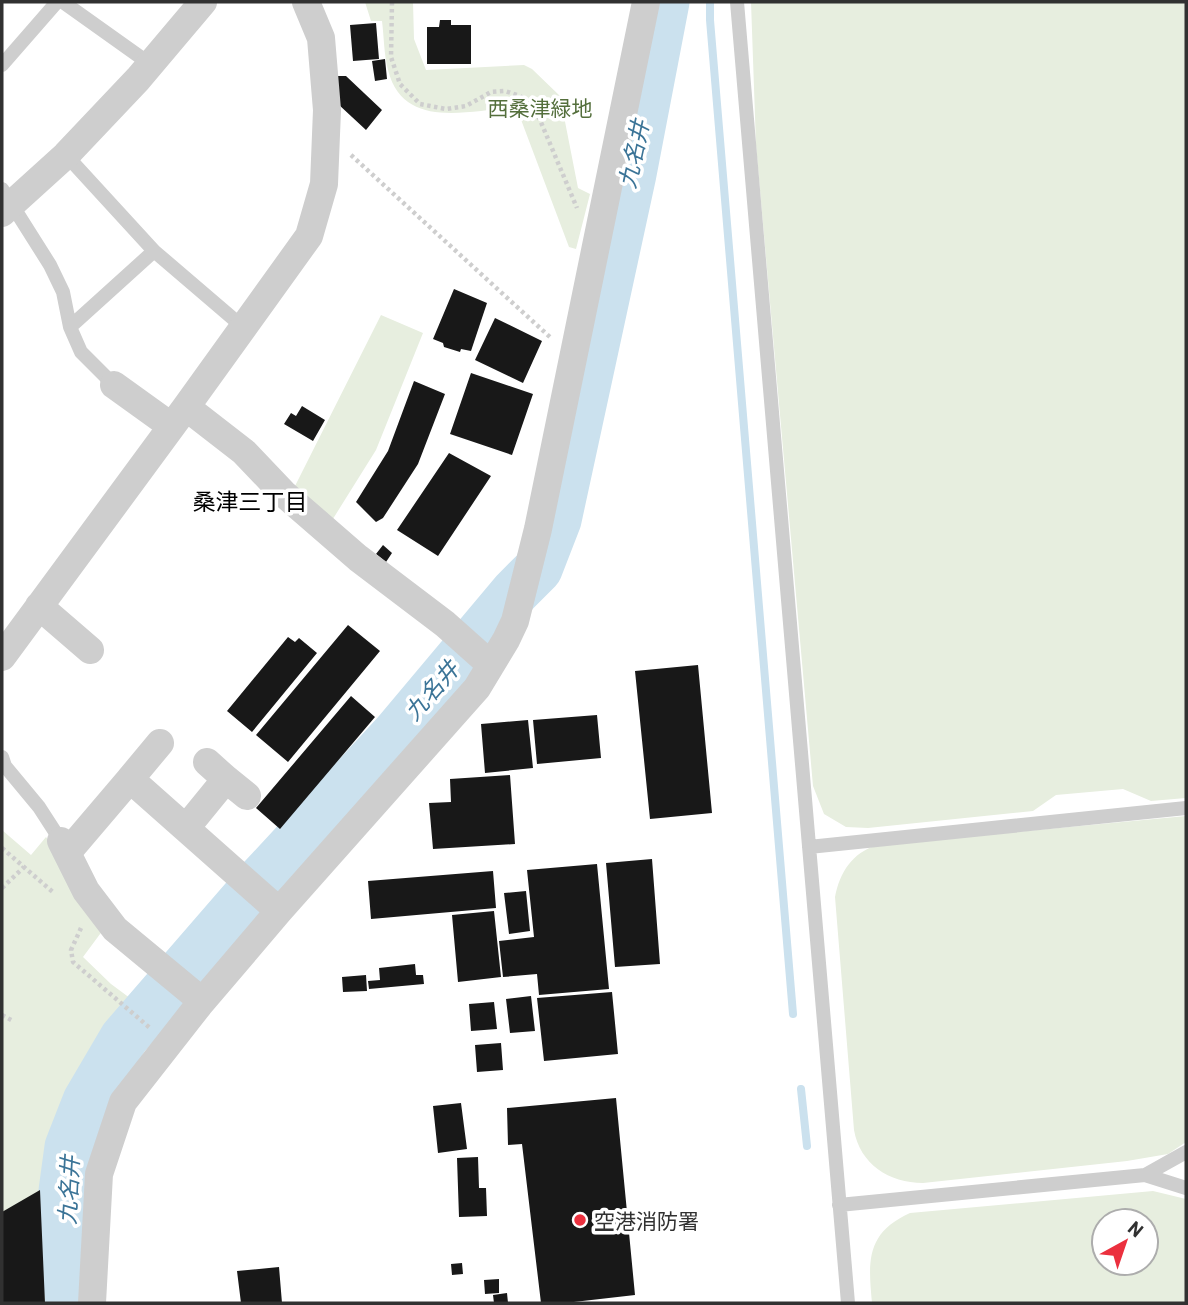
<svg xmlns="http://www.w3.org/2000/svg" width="1188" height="1305" font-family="Barlow,'Noto Sans JP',sans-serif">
<rect width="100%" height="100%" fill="#fff"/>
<path fill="#e7eedf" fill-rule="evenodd" d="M365 2H413L414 39 426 70 524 65 532 69 560 96 578 188 590 194 576 249 569 247 520 117 510 108C465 111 403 129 388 70 384 55 384 37 382 21H371Z
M751 2H1186V798L1151 801 1123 789 1056 795 1033 811 868 828 846 827 824 814 813 786 756 145Z
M381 315 423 333 376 450 331 522 293 490Z
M1186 816V1142L1168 1154 1127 1161 923 1183C889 1183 860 1164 854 1130L835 897C840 872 852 853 877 845Z
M2 830 31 855 46 837 62 859 103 930 83 957 111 984 142 1007C107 1047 63 1098 53 1153 48 1177 52 1199 55 1223 58 1249 60 1276 63 1303H2Z
M1153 1191 1186 1199V1303H872C868 1261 866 1233 910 1213ZM1146 1221V1263H1104V1221Z"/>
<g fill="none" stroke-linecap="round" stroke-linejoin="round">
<path stroke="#cbe1ee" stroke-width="8" d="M710 2V20L793 1014
M801 1089 807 1146"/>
<path stroke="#cbe1ee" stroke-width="49" d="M70 1303 64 1252 63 1191 69 1147 87 1101 124 1038 260 881 395 735 515 592 538 569 557 520 632 174 665 2"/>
</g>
<path fill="#181818" d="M440 20H451V25H471V64H427V27H439Z
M376 23 379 59 353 61 350 25Z
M385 59 387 79 375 81 372 61Z
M337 76H346L382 110 366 130 338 104Z
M454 289 487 303 471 351 461 349 460 352 444 347 443 343 433 339Z
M495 318 542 341 523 383 475 360Z
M471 373 533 394 512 455 450 434Z
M414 381 445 394 418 464 383 518 376 522 356 502 388 451Z
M302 406 325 420 313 441 284 424 291 413 296 416Z
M449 453 491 476 438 556 397 530Z
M383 545 392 553 386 562 376 554Z
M348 625 380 651 288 762 256 735Z
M288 637 295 642 299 638 317 653 252 732 227 711Z
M698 665 712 813 650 819 635 671Z
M351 696 375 717 280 829 256 808Z
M597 715 601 758 537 764 533 720Z
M528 720 533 768 485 773 481 724Z
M510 775 515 844 433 849 429 803 451 802 450 779Z
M652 859 660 964 615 967 606 863Z
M597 864 609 989 539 995 537 974 503 977 499 941 534 937 527 870Z
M493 871 496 908 371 919 368 881Z
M526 891 530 931 509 934 504 893Z
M494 911 501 977 458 982 452 915Z
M415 964 416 975H423L424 984 369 989 368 981 380 980 379 968Z
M366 975 367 991 343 992 342 977Z
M612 992 618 1054 544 1061 537 998Z
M531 996 535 1031 510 1033 506 999Z
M494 1002 497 1029 471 1031 469 1004Z
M501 1043 503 1070 477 1072 475 1045Z
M616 1098 635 1295 565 1303H541L522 1144 508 1145 507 1108Z
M461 1103 467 1149 438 1153 433 1106Z
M478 1157 479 1188H486L487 1216 459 1217 457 1158Z
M40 1190 45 1303H4L2 1302V1212Z
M462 1263 463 1274 452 1275 451 1264Z
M279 1267 282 1303H241L237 1271Z
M499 1279V1293L485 1294 484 1280Z
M507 1293 508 1303H494L493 1295Z"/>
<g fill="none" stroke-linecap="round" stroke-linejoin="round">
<path stroke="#cecece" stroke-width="4.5" stroke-dasharray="3.5 3.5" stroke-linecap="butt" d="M392 2 391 57 400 84 420 104 446 109 466 106 491 92 505 91 520 96 535 108 577 208
M351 155 551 338
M2 848 54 893
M2 888 24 867
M81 928 71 950 73 962 150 1028
M2 1015 13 1021"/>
<path stroke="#cecece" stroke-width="14" d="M63 2 150 64
M737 2 848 1303
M2 65 57 2
M66 155 154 251 244 328
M2 189 50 265 63 292 70 327 81 352 114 385
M70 327 154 251
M2 757 5 766 39 807 61 841
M809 847 1186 808
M1145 1175 1186 1188
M839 1205 1145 1175 1186 1152"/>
<path stroke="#cecece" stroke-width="28" d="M2 213 66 155 138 79 203 2
M114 385 171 426
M186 407 244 452 283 493 358 558 445 624 491 665
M39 606 90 650
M2 657 186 407 309 236 324 184 327 110 321 38 306 2
M130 779 160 743
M226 779 247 796
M186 828 226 779 207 762
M61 841 86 891 115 929 202 1001
M67 853 130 779 279 911
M92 1303 99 1174 123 1102 199 1005 279 911 477 688 506 640 515 621 538 529 646 2"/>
</g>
<circle fill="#eb303e" stroke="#fff" stroke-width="2.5" cx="580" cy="1220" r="7"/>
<g text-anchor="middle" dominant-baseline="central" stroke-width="7" stroke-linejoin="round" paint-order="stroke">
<g font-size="21" fill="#546f3c" stroke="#fff">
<text x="540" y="107">西桑津緑地</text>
</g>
<g font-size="21" fill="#313131" stroke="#fff" text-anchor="start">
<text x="594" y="1220">空港消防署</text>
</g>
<g font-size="23" font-style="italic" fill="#3b7497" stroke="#fff">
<text transform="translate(633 154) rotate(-78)">九名井</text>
<text transform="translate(431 690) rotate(-49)">九名井</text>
<text transform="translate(68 1190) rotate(-87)">九名井</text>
</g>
<g font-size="23" fill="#000" stroke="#fff">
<text x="250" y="501">桑津三丁目</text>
</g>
</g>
<rect width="1188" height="1305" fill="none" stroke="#313131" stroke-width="7"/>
<g transform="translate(1125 1242) rotate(40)"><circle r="33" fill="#ffffff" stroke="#adadad" stroke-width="2"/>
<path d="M0-5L12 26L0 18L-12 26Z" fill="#eb303e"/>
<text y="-10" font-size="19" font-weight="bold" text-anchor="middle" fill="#313131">N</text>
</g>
</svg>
